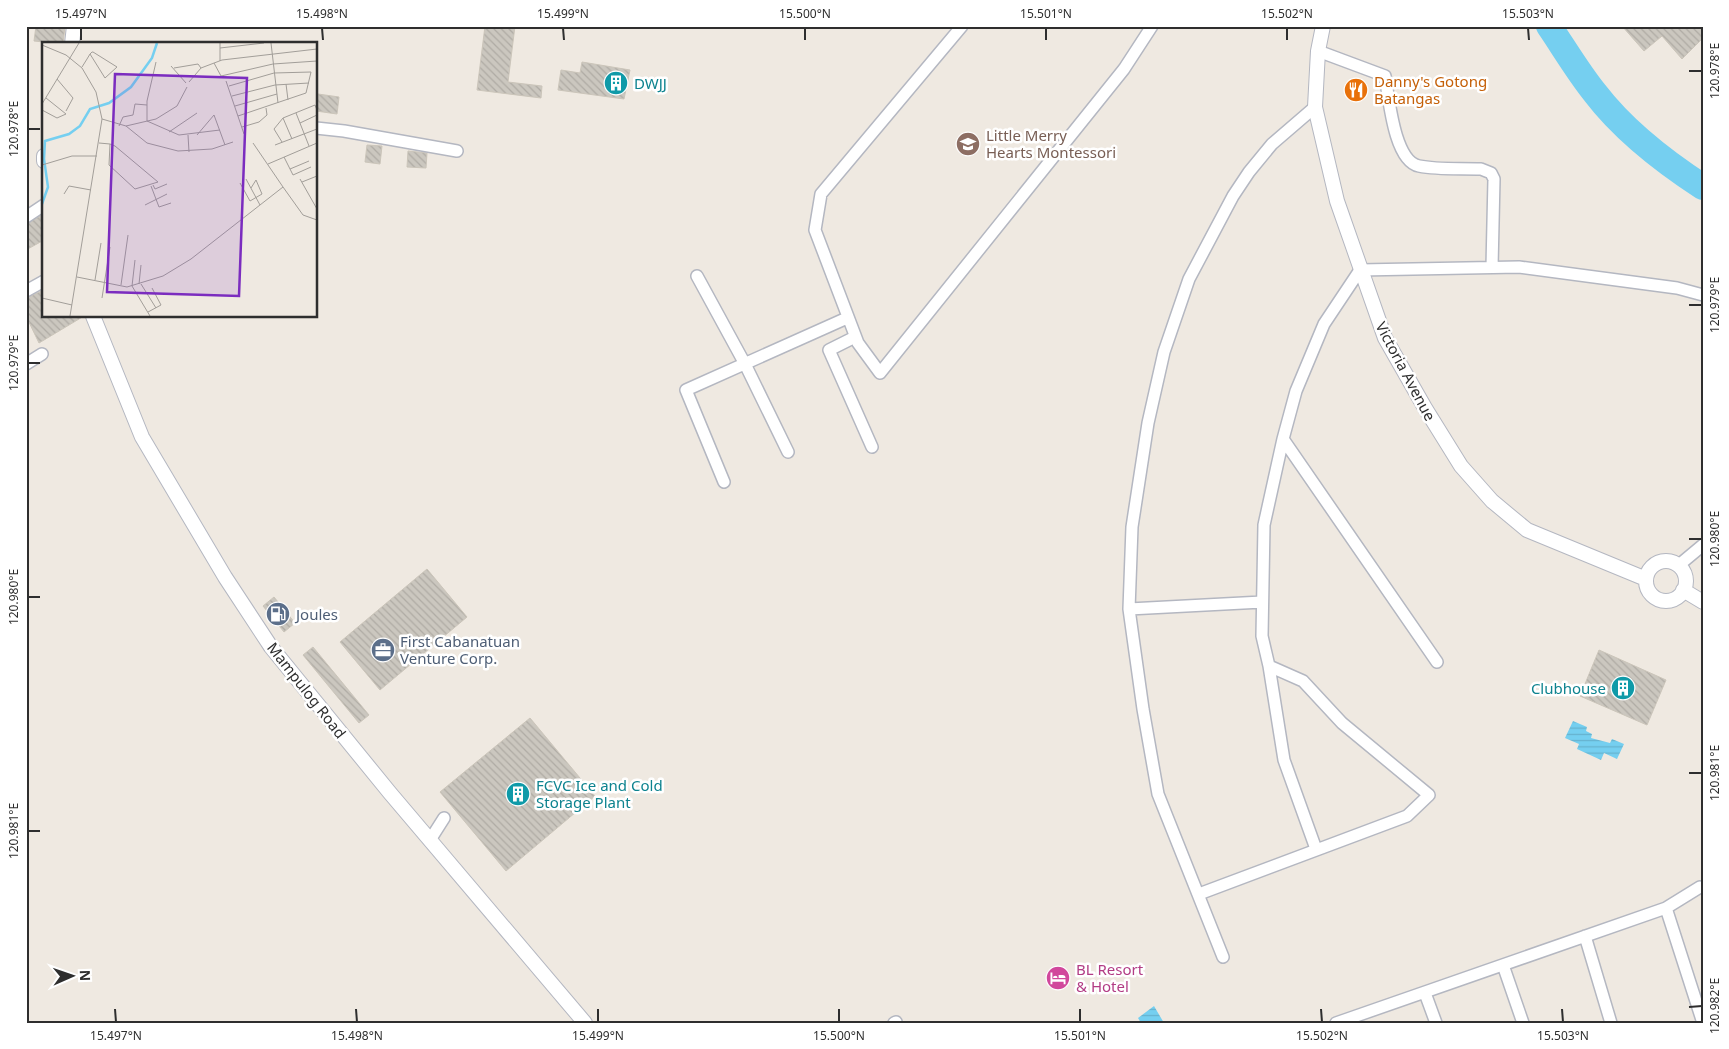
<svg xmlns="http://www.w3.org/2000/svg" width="1729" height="1049" font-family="'Noto Sans',sans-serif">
<defs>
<pattern id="water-rules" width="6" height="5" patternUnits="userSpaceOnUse" patternTransform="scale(1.25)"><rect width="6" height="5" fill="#75cff0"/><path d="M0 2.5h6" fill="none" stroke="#66b2ce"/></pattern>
<pattern id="building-back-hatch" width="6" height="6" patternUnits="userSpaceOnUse" patternTransform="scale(1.25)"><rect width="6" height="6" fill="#cbc7bf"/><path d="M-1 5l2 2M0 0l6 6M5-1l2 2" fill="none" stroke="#afaba4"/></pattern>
</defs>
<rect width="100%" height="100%" fill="#efe9e1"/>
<path fill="url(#water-rules)" d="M1573 721 1587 727 1586 731 1592 734 1591 738 1610 743 1612 739 1624 744 1617 759 1604 753 1601 760 1577 749 1579 744 1565 738Z
M1154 1006 1164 1023H1141L1138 1018Z"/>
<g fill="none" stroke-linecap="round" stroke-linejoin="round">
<path stroke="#75cff0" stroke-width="26" d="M1549 26C1564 48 1578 72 1595 93 1624 131 1663 161 1703 187"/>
</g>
<path fill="url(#building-back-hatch)" stroke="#cbc5ba" d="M36 26H65L63 44 34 41Z
M485 26H515L508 82 542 86 541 98 477 90Z
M1622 26H1703V38L1682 59 1662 36 1644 51Z
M582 62 630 70 624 99 558 90 561 70 580 73Z
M318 94 339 97 337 114 316 111Z
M367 145 382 146 380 164 365 162Z
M408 151 427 153 426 168 407 167Z
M42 215 44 240 26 250V224Z
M44 290V316H84L39 343 26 316V298Z
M427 569 467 617 380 690 340 642Z
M274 597 295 623 284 632 263 606Z
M313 647 369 715 359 723 303 655Z
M1599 650 1666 680 1647 725 1580 696Z
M530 718 595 796 506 871 440 792Z"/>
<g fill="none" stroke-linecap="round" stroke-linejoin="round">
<g stroke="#b4b7c1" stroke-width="14">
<path id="minor" d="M962 26 821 194 815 230 858 343 880 373 1124 69 1152 26
M1318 51 1385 76C1389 98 1394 161 1419 166 1439 170 1461 168 1481 169L1491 173 1494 179 1492 267
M316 128 344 131 457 151
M26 217 44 205
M697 276 745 364 788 452
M26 291 44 281
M855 337 829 350 872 447
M26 364 42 354
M1283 439 1437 662
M724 482 686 390 847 318
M1679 565 1703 545
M1129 609 1262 602
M430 840 444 818
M1316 849 1284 760 1269 666 1262 636 1264 525 1283 439 1296 391 1324 324 1360 270 1519 267 1677 288 1703 295
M1199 894 1407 816 1429 795 1342 723 1303 681 1269 666
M1666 908 1703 1023
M1585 936 1611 1023
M1223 957 1158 794 1143 709 1129 609 1132 527 1148 423 1164 352 1189 279 1233 196 1249 172 1272 144 1315 107
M1503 965 1523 1023
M1425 993 1436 1023
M894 1023 896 1022
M1336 1023 1666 908 1700 887"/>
</g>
<g stroke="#b4b7c1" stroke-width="16">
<path id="tertiary" d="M1323 26 1318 51 1315 107 1337 201 1385 338 1425 408 1461 466 1492 501 1527 530 1646 579
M72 44 74 26
M44 156V161
M93 316 142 437 225 577 271 647 390 793 585 1023
M1646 581a20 20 0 1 1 40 0a20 20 0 1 1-40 0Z
M1683 590 1703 602"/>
</g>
<use href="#minor" stroke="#fff" stroke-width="11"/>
<use href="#tertiary" stroke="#fff" stroke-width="14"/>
</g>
<path fill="none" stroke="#2e2e2e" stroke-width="2" d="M81 28V40M322 28 323 40M563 28 564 40M805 28V40M1046 28V40M1287 28V40M1528 28 1529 40M1689 71H1702M28 129H40M1689 305H1702M28 363H40M1689 539H1702M28 597H40M1689 773H1702M28 831H40M1689 1007 1702 1006M115 1009 116 1022M356 1009 357 1022M598 1009V1022M839 1009V1022M1080 1009V1022M1321 1009 1322 1022M1562 1009 1563 1022"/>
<defs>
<g id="building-disc" transform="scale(1.25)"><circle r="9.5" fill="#0f9aa8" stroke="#fff"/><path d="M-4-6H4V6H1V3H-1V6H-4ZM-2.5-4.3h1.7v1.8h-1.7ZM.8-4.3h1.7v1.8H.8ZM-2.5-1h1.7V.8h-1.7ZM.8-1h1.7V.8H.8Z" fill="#fff"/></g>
<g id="restaurant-disc" transform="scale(1.25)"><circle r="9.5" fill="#e8710a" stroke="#fff"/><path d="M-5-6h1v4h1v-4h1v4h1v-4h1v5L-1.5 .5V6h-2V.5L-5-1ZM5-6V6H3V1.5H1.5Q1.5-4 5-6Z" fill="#fff"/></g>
<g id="school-disc" transform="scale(1.25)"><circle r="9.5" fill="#8d6e63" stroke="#fff"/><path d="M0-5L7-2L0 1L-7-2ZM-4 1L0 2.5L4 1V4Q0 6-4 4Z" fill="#fff"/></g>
<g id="fuel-disc" transform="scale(1.25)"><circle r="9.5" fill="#5c6f8a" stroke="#fff"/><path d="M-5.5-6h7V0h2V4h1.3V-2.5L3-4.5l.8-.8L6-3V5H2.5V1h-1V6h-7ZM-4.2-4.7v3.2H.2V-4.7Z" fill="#fff"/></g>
<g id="office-disc" transform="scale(1.25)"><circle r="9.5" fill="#5c6f8a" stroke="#fff"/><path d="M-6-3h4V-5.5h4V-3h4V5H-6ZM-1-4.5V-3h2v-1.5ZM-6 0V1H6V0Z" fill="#fff"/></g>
<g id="hotel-disc" transform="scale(1.25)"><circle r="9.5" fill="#d1479c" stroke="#fff"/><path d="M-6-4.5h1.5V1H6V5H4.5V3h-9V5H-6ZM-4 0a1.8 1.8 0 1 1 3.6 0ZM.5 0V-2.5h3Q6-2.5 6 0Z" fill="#fff"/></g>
</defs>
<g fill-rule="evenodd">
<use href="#building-disc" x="616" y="83"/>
<use href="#restaurant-disc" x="1356" y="90"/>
<use href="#school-disc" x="968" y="144"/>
<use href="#fuel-disc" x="278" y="614"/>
<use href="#office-disc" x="383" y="650"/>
<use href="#building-disc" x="1623" y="688"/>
<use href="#building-disc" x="518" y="794"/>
<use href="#hotel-disc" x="1058" y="978"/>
</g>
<g text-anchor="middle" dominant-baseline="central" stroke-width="5" stroke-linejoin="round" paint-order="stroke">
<g font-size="15" fill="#c56008" stroke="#fff" text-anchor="start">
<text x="1374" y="81">Danny's Gotong<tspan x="1374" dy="17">Batangas</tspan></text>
</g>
<g font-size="15" fill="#0d838f" stroke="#fff" text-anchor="start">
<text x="634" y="83">DWJJ</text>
<text x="1606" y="688" text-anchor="end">Clubhouse</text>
<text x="536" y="785">FCVC Ice and Cold<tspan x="536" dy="17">Storage Plant</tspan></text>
</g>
<g font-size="15" fill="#785e54" stroke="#fff" text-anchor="start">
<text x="986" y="135">Little Merry<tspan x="986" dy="17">Hearts Montessori</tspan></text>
</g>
<g font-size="15" fill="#2e2e2e" stroke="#fff">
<text transform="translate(1406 371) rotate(62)">Victoria Avenue</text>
<text transform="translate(307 690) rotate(52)">Mampulog Road</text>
</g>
<g font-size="15" fill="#4e5e75" stroke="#fff" text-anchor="start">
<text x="296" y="614">Joules</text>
<text x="400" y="641">First Cabanatuan<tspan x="400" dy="17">Venture Corp.</tspan></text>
</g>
<g font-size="15" fill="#b23c85" stroke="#fff" text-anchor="start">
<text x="1076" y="969">BL Resort<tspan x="1076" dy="17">&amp; Hotel</tspan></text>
</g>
</g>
<g transform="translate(42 42)">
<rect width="275" height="275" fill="#efe9e1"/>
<path fill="none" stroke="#75cff0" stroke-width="2.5" d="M0 162 6 145 2 117 3 99 27 92 38 84 48 67 67 61 89 45 110 16 115 1"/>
<path fill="none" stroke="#a29e99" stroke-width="1" d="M178 1V19M229 1 236 61M0 3 24 13 40 26 54 50 60 77 28 274M178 6 222 1M114 20 105 59V79L137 93 178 88M172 21 179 34 231 22 275 19M129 24 144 41M40 25 45 17 48 12 50 10H51L75 25 63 36 48 12M132 26 156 22 159 26M15 37 31 56 24 69M184 39 202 92M147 40 159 26 180 18 275 7M244 42 246 58M187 44 232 31 269 30 264 51 196 74M190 54 233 43 267 41M0 62 37 1M193 64 235 52M0 68 15 76 24 72 4 56M254 71 267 104M241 76 250 97M60 77 84 84 114 77 135 64 145 45M258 81 275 73M77 84 81 75 91 73 93 62 105 63M84 84 105 101 136 109 170 107 191 100M200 85 217 80 225 73 224 66M127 90 155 71M146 93 147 110M155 93 172 73 183 103M240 100 232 87 241 76 273 63 275 68M57 101 68 102 73 104 116 140 93 147 67 123 68 102M211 101 241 145M233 103 275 87M242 115 251 133 269 125M226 122 275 101M0 123 30 114H55M248 127 267 119M204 137 218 163M258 137 275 167M260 140 275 134M198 141 208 159 220 152 214 138 209 146M111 143 113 147 125 142M109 144 117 165 129 161M22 152 27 144 49 148M103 163 125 152M93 218 90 244 108 274M35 235 85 245 121 234 149 217 241 145 261 173 275 178M53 238 59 201M97 242 99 223M99 242 114 266M79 243 86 193M0 256 30 263M60 256 68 205M106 270 119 263 110 246"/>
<path fill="#7b2cbf" fill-opacity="0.15" stroke="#7b2cbf" stroke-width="2.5" d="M73 32 205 36 197 254 65 250Z"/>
<rect width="275" height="275" fill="none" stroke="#2e2e2e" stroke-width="2.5"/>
</g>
<rect width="1729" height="1049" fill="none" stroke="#ffffff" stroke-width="55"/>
<g transform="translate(72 976) rotate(88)" stroke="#ffffff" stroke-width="4" paint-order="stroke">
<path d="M0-4L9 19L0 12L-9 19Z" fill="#2e2e2e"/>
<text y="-8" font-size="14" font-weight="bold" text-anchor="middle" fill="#2e2e2e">N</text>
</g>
<rect x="28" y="28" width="1674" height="994" fill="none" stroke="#2e2e2e" stroke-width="2"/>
<g font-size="12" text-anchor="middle" fill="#2e2e2e">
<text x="81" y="18">15.497°N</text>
<text x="322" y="18">15.498°N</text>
<text x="563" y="18">15.499°N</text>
<text x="805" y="18">15.500°N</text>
<text x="1046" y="18">15.501°N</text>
<text x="1287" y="18">15.502°N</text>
<text x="1528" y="18">15.503°N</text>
<text transform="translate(1715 71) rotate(-90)" y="4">120.978°E</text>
<text transform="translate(14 129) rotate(-90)" y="4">120.978°E</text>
<text transform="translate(1715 305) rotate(-90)" y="4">120.979°E</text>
<text transform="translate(14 363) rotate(-90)" y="4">120.979°E</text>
<text transform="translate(1715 539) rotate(-90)" y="4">120.980°E</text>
<text transform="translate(14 597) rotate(-90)" y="4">120.980°E</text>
<text transform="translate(1715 773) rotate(-90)" y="4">120.981°E</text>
<text transform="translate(14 831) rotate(-90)" y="4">120.981°E</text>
<text transform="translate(1715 1006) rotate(-90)" y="4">120.982°E</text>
<text x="116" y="1040">15.497°N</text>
<text x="357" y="1040">15.498°N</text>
<text x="598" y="1040">15.499°N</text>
<text x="839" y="1040">15.500°N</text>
<text x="1080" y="1040">15.501°N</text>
<text x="1322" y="1040">15.502°N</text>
<text x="1563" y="1040">15.503°N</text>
</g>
</svg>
